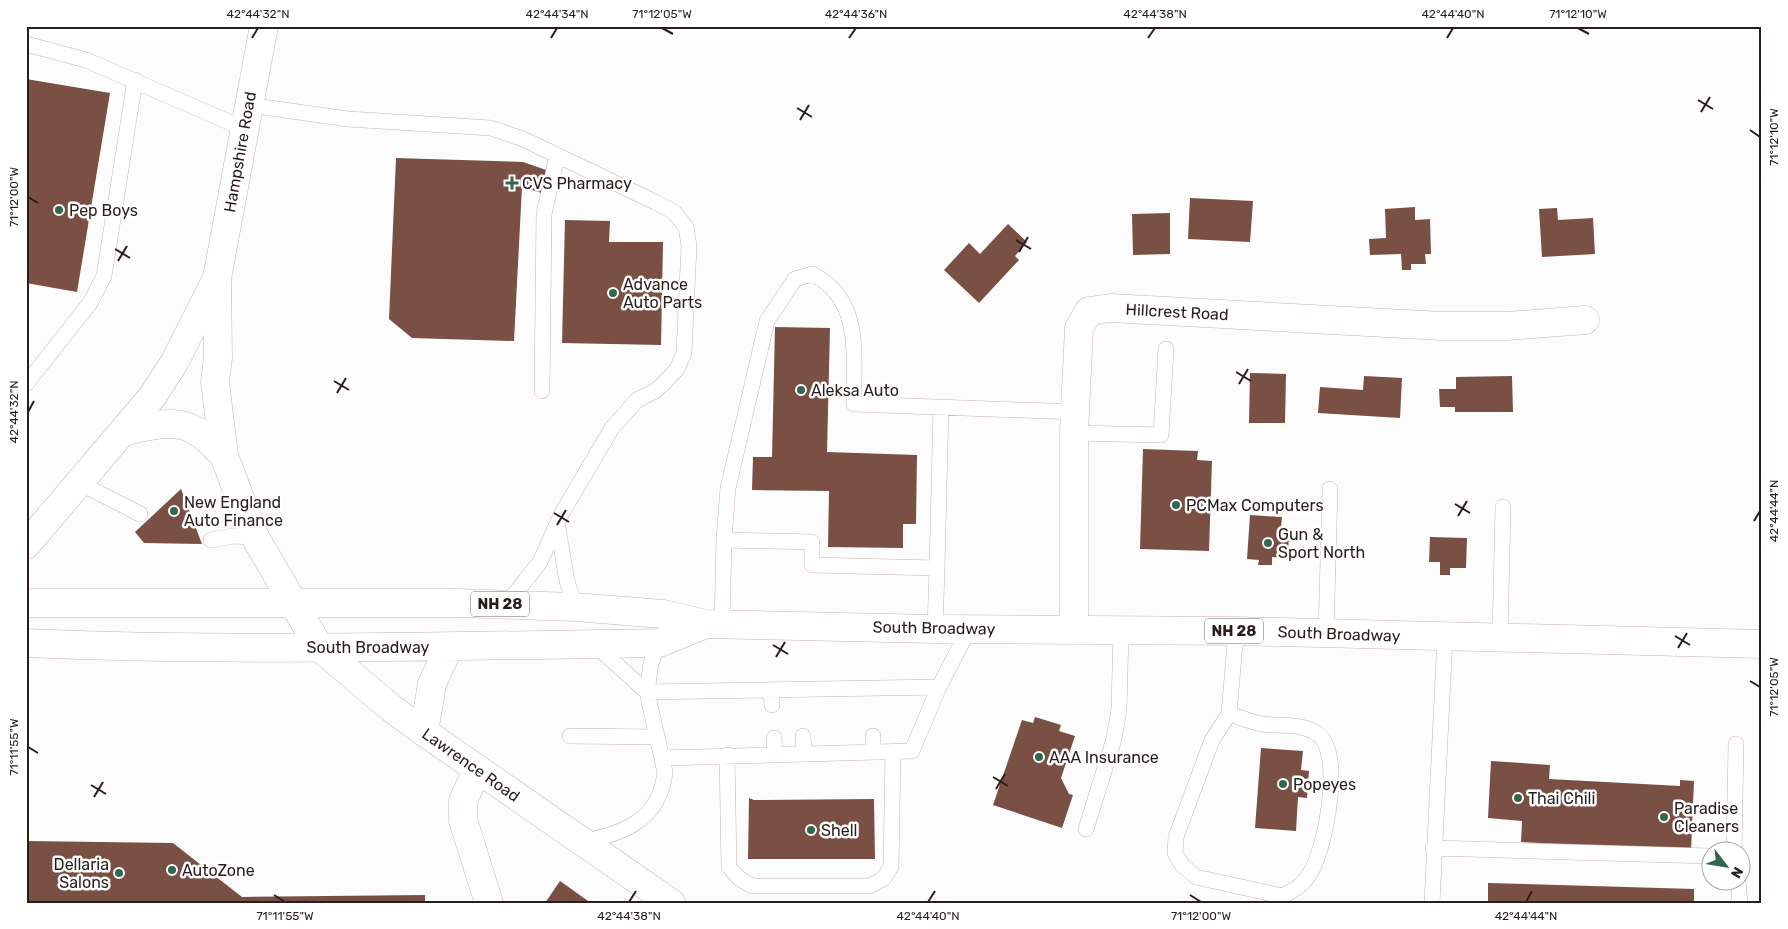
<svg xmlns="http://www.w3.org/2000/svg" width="1788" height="929" font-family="Rubik,sans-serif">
<rect width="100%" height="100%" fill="#fcfcfc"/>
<path fill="#7a4f44" d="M26 79 110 93 77 292 26 283Z
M396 158 523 162 549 171 548 195 522 187 514 341 412 338 389 319Z
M1190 198 1253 201 1250 242 1188 239Z
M1415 207V220L1430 219 1431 254H1425L1426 264H1411V270H1402L1401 254 1370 255 1369 239 1386 238 1385 209Z
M1557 208 1558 220 1593 218 1595 254 1542 257 1539 209Z
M1170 213V254L1133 255 1132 214Z
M565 220 610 221 609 242H663L661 345 562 343Z
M1008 224 1027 242 1015 256 1019 260 979 303 944 270 969 243 980 254Z
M775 327 830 328 827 452 917 455 916 524H903V548L828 547 829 491 752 490 753 457H772Z
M1250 373 1286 374 1285 423H1249Z
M1364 376 1402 378 1400 418 1318 413 1320 387 1363 390Z
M1512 376 1513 412H1455V407H1440L1439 389H1456V377Z
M1143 449 1198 451 1197 460 1212 461 1209 551 1140 549Z
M181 489 202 544 144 543 135 532Z
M1250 515 1282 517 1281 528 1289 529 1288 558 1272 557V565H1258L1259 560 1247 559Z
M1430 537 1467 538 1466 568H1450V575H1440V562H1429Z
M1035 717 1061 725 1059 731 1075 736 1061 778 1069 794 1073 795 1062 828 993 805 1022 720 1033 723Z
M1261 748 1303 751 1301 770 1309 771 1307 798 1298 797 1296 831 1255 828Z
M1491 761 1550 765 1549 779 1680 786V780L1694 781 1691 851 1521 842 1522 821 1488 818Z
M749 798 754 800 874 799 875 859H748Z
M26 841 173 843 242 897 425 895V903H26Z
M560 881 591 903H545Z
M1488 883 1694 889V903H1488Z"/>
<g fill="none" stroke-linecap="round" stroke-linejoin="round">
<g stroke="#cbb3ac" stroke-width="16">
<path id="lane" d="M26 44 86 60 245 129
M249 105 348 119 491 128 523 139 655 202 674 212 686 227 689 246 684 353 677 369 665 382 655 391 637 400 612 428 562 513 540 562 506 605
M26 384 90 303 104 276 135 80
M542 391 544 214 557 156
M1074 433 1161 435 1166 349
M79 483 140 514
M558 528 567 581 575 607
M211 540 233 536 255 537
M724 540 728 488 767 321 795 279 813 274C863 301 853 354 854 404L1075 412
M937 568 941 407
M722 624 724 540 812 542V565L937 568 935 629
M1326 634 1330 489
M1500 638 1503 507
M596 646 647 692 939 687 969 629
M771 690 772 705
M1229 714C1240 717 1251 722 1262 724 1281 727 1305 722 1320 736 1343 758 1325 852 1309 875 1302 886 1293 891 1282 896L1196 877 1182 865 1175 853 1176 837 1212 740 1229 714 1236 631
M570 736 657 737
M803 736 804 754
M774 738 775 754
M873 752V736
M727 755 729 867 740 879 752 886H870L883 879 891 867 893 752
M663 758 912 751 939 687
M1086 829 1114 739 1119 709 1121 630
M583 841C625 834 660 819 665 772L647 692 651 663 659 643
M1433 848 1710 856
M1734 852 1736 744
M1738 882 1740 903
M1432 903 1445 637"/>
</g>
<g stroke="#cbb3ac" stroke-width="29">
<path id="street" d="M1074 629V433L1079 328 1089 311 1111 308 1442 326H1507L1585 320"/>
</g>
<g stroke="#cbb3ac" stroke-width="29">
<path id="secondary" d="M264 26 217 278 218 358 215 382 224 456 255 537 319 647 391 708 424 732 671 903
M125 431C173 421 189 416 224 456
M26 545 152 397 174 363 215 282
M477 770 463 801V820L489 903"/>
</g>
<g stroke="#cbb3ac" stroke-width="29">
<path id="primary" d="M26 603H457L575 607 663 614 706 624 935 629 1236 631 1762 644
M26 643C237 652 448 646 659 643L706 624
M424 732 432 684 449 647"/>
</g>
<use href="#lane" stroke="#fff" stroke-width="15"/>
<use href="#street" stroke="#fff" stroke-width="28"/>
<use href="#secondary" stroke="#fff" stroke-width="28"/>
<use href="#primary" stroke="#fff" stroke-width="28"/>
</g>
<path fill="none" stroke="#281e1c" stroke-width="2" d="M662 28 673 34M1578 28 1589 34M252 38 258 28M551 38 557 28M849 38 856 28M1148 38 1155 28M1447 38 1453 28M1698 100 1713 109M797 108 812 117M1701 112 1710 97M800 120 809 105M1750 130 1760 137M28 197 38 203M1016 240 1031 249M115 249 130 258M1019 252 1028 237M118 261 127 246M1236 372 1251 381M334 381 349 390M1239 384 1248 369M337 393 346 378M28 412 34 401M1455 504 1470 513M554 513 569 522M1458 516 1467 501M1754 521 1760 511M557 525 566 510M1675 636 1690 645M773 645 788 654M1678 648 1687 633M776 657 785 642M1750 681 1760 687M28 747 38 753M993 777 1008 786M91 785 106 794M996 789 1005 774M94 797 103 782M274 895 285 902M1190 895 1201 902M629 902 636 891M928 902 935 891M1526 902 1532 891"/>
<g fill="#31674d" stroke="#fff" stroke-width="2">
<path d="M509.5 175.5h5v5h5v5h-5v5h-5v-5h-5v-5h5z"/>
<circle cx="59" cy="210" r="5"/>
<circle cx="613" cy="293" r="5"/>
<circle cx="801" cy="390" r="5"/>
<circle cx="1176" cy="505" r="5"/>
<circle cx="174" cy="511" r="5"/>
<circle cx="1268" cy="543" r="5"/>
<circle cx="1039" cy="757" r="5"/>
<circle cx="1283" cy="784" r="5"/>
<circle cx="1518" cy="798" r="5"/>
<circle cx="1664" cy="817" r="5"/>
<circle cx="811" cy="830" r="5"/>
<circle cx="172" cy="870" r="5"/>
<circle cx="119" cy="873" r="5"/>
</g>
<g text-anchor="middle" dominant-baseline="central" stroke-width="5" stroke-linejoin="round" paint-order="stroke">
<g fill="#fff" stroke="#686260" stroke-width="1">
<rect x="471" y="591.5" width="58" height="25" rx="4"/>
<rect x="1205" y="618.5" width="58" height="25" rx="4"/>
</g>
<g font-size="15" font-weight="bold" fill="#281e1c">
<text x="500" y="604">NH 28</text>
<text x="1234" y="631">NH 28</text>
</g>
<g font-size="16" fill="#281e1c" stroke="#fff">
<text transform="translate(240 152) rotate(-80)">Hampshire Road</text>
<text transform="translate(1177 312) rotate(3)">Hillcrest Road</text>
<text transform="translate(934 628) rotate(1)">South Broadway</text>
<text transform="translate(1339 634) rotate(2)">South Broadway</text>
<text x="368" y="647">South Broadway</text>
<text transform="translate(471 765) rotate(35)">Lawrence Road</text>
</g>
<g font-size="16" fill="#281e1c" stroke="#fff" text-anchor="start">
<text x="522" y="183">CVS Pharmacy</text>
<text x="69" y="210">Pep Boys</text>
<text x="623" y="284">Advance<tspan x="623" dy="18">Auto Parts</tspan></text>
<text x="811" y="390">Aleksa Auto</text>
<text x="184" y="502">New England<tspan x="184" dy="18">Auto Finance</tspan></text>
<text x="1186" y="505">PCMax Computers</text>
<text x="1278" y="534">Gun &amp;<tspan x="1278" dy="18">Sport North</tspan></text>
<text x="1049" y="757">AAA Insurance</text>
<text x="1293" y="784">Popeyes</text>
<text x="1528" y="798">Thai Chili</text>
<text x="1674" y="808">Paradise<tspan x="1674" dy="18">Cleaners</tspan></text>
<text x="821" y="830">Shell</text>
<text x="109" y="864" text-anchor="end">Dellaria<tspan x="109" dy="18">Salons</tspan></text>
<text x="182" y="870">AutoZone</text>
</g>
</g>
<rect width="1788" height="929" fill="none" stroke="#ffffff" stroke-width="55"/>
<g transform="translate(1726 866) rotate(121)"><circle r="24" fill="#ffffff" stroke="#a9a5a4"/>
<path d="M0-4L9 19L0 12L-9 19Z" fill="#31674d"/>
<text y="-8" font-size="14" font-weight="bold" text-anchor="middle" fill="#281e1c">N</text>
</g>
<rect x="28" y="28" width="1732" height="874" fill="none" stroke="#281e1c" stroke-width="2"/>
<g font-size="12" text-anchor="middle" fill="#281e1c">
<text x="258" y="18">42°44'32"N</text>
<text x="557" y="18">42°44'34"N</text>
<text x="662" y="18">71°12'05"W</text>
<text x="856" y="18">42°44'36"N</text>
<text x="1155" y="18">42°44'38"N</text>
<text x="1453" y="18">42°44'40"N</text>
<text x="1578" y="18">71°12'10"W</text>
<text transform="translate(1774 137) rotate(-90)" y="4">71°12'10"W</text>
<text transform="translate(14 197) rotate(-90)" y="4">71°12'00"W</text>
<text transform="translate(14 412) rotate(-90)" y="4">42°44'32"N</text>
<text transform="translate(1774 511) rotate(-90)" y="4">42°44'44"N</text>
<text transform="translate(1774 687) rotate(-90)" y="4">71°12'05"W</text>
<text transform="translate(14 747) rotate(-90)" y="4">71°11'55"W</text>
<text x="285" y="920">71°11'55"W</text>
<text x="629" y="920">42°44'38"N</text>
<text x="928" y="920">42°44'40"N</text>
<text x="1201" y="920">71°12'00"W</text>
<text x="1526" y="920">42°44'44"N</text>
</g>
</svg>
